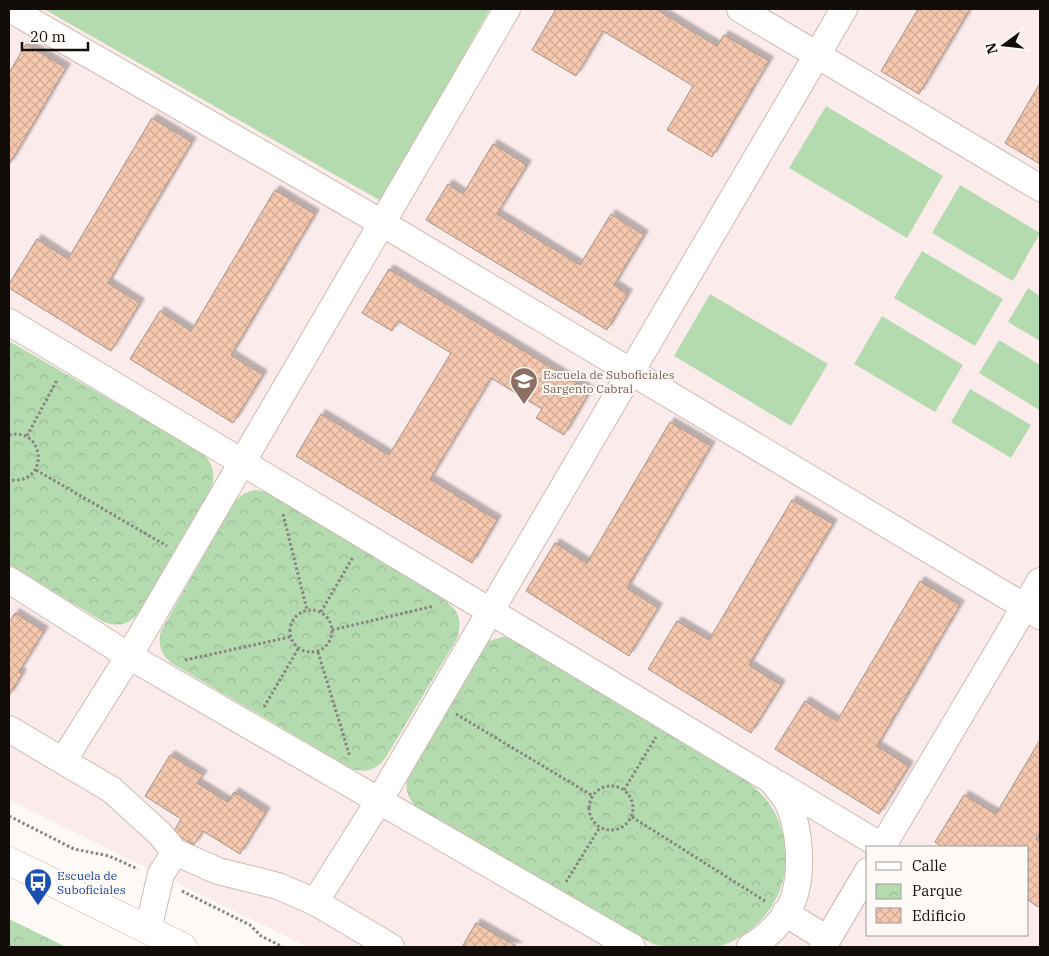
<svg xmlns="http://www.w3.org/2000/svg" width="1049" height="956" font-family="'IBM Plex Serif',serif">
<defs>
<pattern id="park-crowns" width="20" height="18" patternUnits="userSpaceOnUse" patternTransform="scale(1.25)"><rect width="20" height="18" fill="#b4dbb0"/><path d="M2 6a3 3 0 1 1 6 0M12 15a3 3 0 1 1 6 0" fill="none" stroke="#9abb96"/></pattern>
<pattern id="building-cross-hatch" width="8" height="8" patternUnits="userSpaceOnUse" patternTransform="scale(1.25)"><rect width="8" height="8" fill="#f6c8af"/><path d="M0 0l8 8M0 8l8-8" fill="none" stroke="#d2ab95"/></pattern>
<filter id="shadow"><feDropShadow dx="4.5" dy="-4.5" stdDeviation="1" flood-color="#0004"/></filter>
</defs>
<rect width="100%" height="100%" fill="#fdf9f6"/>
<path fill="#fcebeb" fill-rule="evenodd" d="M9 9H1040V947H308L9 800ZM868 847H1028V935H868Z"/>
<path fill="url(#park-crowns)" d="M9 341 199 451C212 460 216 472 212 487L138 614C128 625 117 627 104 622L9 565Z
M255 490 268 492 442 598C458 611 462 615 458 637L386 757C377 770 367 773 352 769L171 663C160 653 158 645 161 631L233 504C239 496 245 492 255 490Z
M502 637 510 638 517 641 747 781C756 789 764 796 771 806 795 844 790 893 757 924 746 934 732 943 718 947 705 950 666 948 653 944L419 809C408 800 404 789 408 776L486 642Z
M9 919 66 947H9Z"/>
<path fill="#b4dbb0" d="M44 9H490L381 201Z
M826 106 943 176 907 238 789 168Z
M960 185 1040 233 1013 281 932 233Z
M922 251 1003 299 975 346 894 298Z
M1028 288 1040 296V341L1008 322Z
M710 294 828 364 791 426 674 356Z
M882 316 963 365 935 412 854 364Z
M999 340 1040 365 1039 410 979 373Z
M970 389 1031 425 1011 458 951 422Z"/>
<path fill="url(#building-cross-hatch)" stroke="#a7948a" filter="url(#shadow)" d="M556 9H656L717 46 724 35 769 61 712 157 667 130 693 86 603 31 576 76 532 50Z
M918 9H970L919 94 881 71Z
M26 44 66 68 9 165V73Z
M1040 83V164L1005 143Z
M152 118 192 142 108 283 140 303 111 351 9 288V284L37 239 68 259Z
M493 144 527 165 497 214 580 265 611 214 644 235 614 285 628 294 607 330 426 220 448 184 463 194Z
M275 190 315 214 231 355 263 375 233 423 130 359 160 311 191 331Z
M389 269 590 391 564 435 536 418 542 409 491 378 430 479 497 520 472 563 296 456 321 414 389 455 451 353 398 321 392 331 362 313Z
M670 422 711 446 627 588 658 608 629 656 526 591 555 543 587 563Z
M792 500 833 524 749 665 781 685 751 733 648 669 677 621 709 640Z
M920 581 960 605 877 746 909 766 879 814 775 749 805 701 837 721Z
M15 613 44 631 19 672 22 674 9 696V623Z
M1040 740V832L1036 839 1040 842V904L1038 907 1028 900V847H942L935 842 964 795 996 814Z
M170 755 203 775 197 783 228 802 234 792 266 812 240 854 203 831 194 845 173 833 181 819 145 796Z
M476 923 518 947H462Z"/>
<g fill="none" stroke-linecap="round" stroke-linejoin="round">
<g stroke="#cebaaf" stroke-width="28">
<path id="minor" d="M10 9 382 223 1040 616
M507 9 129 656 63 761 112 790 160 834 175 852 218 871 278 886 315 902 379 801 844 9
M740 9 1040 188
M9 322 771 780C777 788 785 796 789 805 800 830 803 873 793 900 787 918 766 938 750 947
M9 580 129 656 632 947
M9 729 63 761
M778 784 883 847
M882 847 1040 581
M315 902 391 947
M785 913 827 939
M148 930 161 874 175 852
M823 947 868 871"/>
</g>
<g stroke="#cebaaf" stroke-width="29">
<path id="major" d="M9 861 183 947"/>
</g>
<path stroke="#88837f" stroke-width="3" stroke-dasharray="2.5 2.5" stroke-linecap="butt" d="M9 435C45 426 51 485 9 480
M27 436 57 380
M36 470 167 546
M283 514 307 610
M290 631a21 21 0 1 1 42 0a21 21 0 1 1-42 0Z
M321 612 353 557
M332 630 434 606
M318 652 350 757
M185 660 290 637
M264 707 298 649
M456 714 593 796
M589 808a22 22 0 1 1 44 0a22 22 0 1 1-44 0Z
M624 790 656 737
M9 816 74 849 109 856 138 869
M632 817 765 901
M566 882 600 827
M182 891 250 925 261 936 283 947"/>
<use href="#minor" stroke="#fff" stroke-width="26"/>
<use href="#major" stroke="#fff" stroke-width="28"/>
</g>
<defs>
<g id="school-pin" transform="scale(1.4375)"><path d="M0 17L-7.5 6A9.5 9.5 0 1 1 7.5 6Z" fill="#8d6e63" stroke="#fdf9f6"/><path d="M0-5L7-2L0 1L-7-2ZM-4 1L0 2.5L4 1V4Q0 6-4 4Z" fill="#fff"/></g>
<g id="bus-pin" transform="scale(1.4375)"><path d="M0 17L-7.5 6A9.5 9.5 0 1 1 7.5 6Z" fill="#1a4fb4" stroke="#fdf9f6"/><path d="M-5-6H5V4H4V6H2V4H-2V6H-4V4H-5ZM-3.5-4V0h7V-4ZM-3.5 1.2v1.5H-2V1.2ZM2 1.2v1.5H3.5V1.2Z" fill="#fff"/></g>
</defs>
<g fill-rule="evenodd">
<use href="#school-pin" x="524" y="381"/>
<use href="#bus-pin" x="38" y="882"/>
</g>
<g text-anchor="middle" dominant-baseline="central" stroke-width="4" stroke-linejoin="round" paint-order="stroke">
<g font-size="12" fill="#785e54" stroke="#fdf9f6" text-anchor="start">
<text x="543" y="374">Escuela de Suboficiales<tspan x="543" dy="14">Sargento Cabral</tspan></text>
</g>
<g font-size="12" fill="#164399" stroke="#fdf9f6" text-anchor="start">
<text x="57" y="875">Escuela de<tspan x="57" dy="14">Suboficiales</tspan></text>
</g>
</g>
<rect width="1049" height="956" fill="none" stroke="#130d09" stroke-width="20"/>
<rect x="866" y="846" width="162" height="90" fill="#fdf9f6" stroke="#9f9b97"/>
<rect x="876" y="862" width="25" height="8" fill="#ffffff" stroke="#9f9b97"/>
<text x="912" y="871" font-size="15" fill="#130d09">Calle</text>
<rect x="876" y="884" width="25" height="15" fill="url(#park-crowns)" stroke="#9f9b97"/>
<text x="912" y="896" font-size="15" fill="#130d09">Parque</text>
<rect x="876" y="908" width="25" height="15" fill="url(#building-cross-hatch)" stroke="#9f9b97"/>
<text x="912" y="921" font-size="15" fill="#130d09">Edificio</text>
<g transform="translate(1004 45) rotate(255)" stroke="#fdf9f6" stroke-width="4" paint-order="stroke">
<path d="M0-4L9 19L0 12L-9 19Z" fill="#130d09"/>
<text y="-8" font-size="14" font-weight="bold" text-anchor="middle" fill="#130d09">N</text>
</g>
<path d="M22 42v8h66v-8" fill="none" stroke="#130d09" stroke-width="2.5"/>
<text x="30" y="42" font-size="15" fill="#130d09" stroke="#fdf9f6" stroke-width="4" paint-order="stroke">20 m</text>
</svg>
